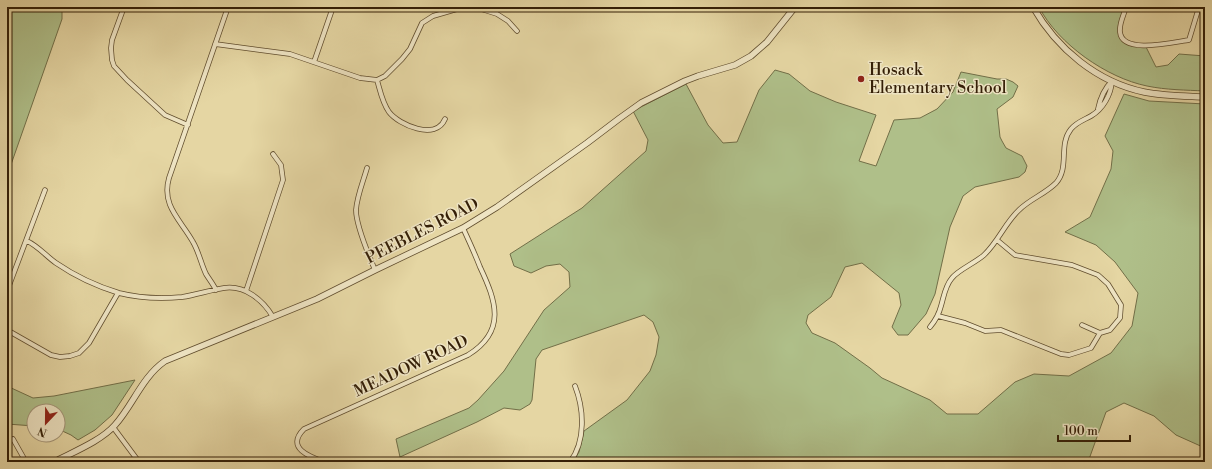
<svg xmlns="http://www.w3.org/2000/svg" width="1212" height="469" font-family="'Libre Bodoni',serif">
<rect width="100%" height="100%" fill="#e5d6a3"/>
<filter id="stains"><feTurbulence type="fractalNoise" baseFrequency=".005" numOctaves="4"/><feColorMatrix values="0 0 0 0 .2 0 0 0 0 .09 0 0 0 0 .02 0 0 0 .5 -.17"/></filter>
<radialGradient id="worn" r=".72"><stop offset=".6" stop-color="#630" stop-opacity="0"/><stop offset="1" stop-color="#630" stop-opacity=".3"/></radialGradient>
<path fill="#afbf89" stroke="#726f48" d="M7 7H62V19L7 176Z
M1039 7H1126L1120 27 1125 41 1145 45 1156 67 1168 65 1179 54 1205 56V91C1186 90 1166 90 1147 86 1107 78 1058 44 1039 7Z
M775 70 789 74 810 91 836 102 876 115 859 161 876 166 894 120 920 118 937 109 953 92 961 72 997 79H1006L1013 82 1018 86 1013 97 997 109 1000 137 1002 141 1006 148 1022 156 1027 166 1025 172 1019 177 975 187 963 196 950 227 935 294 926 314 908 335H898L892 327 901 305 899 293 862 263 845 267 831 297 808 315 806 323 812 333 835 343 870 368 882 378 930 400 947 414H978L1015 382 1034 374 1069 376 1111 353 1132 326 1138 293 1115 262 1096 245 1065 232 1090 217 1111 169 1113 151 1105 136 1124 94 1149 101 1205 104V448L1176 435 1154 416 1124 403 1106 412 1088 462H573L579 452 584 431 627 400 650 371 656 355 659 337 653 322 644 315 542 350 536 359 532 400 530 404 520 410 504 408 477 422 400 457 396 439 469 408 478 400 504 371 544 310 570 287 569 272 560 264 546 266 531 273 514 266 510 254 582 208 646 151 648 140 633 111 686 84 708 125 723 143 737 142 759 90Z
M135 380 112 415 95 430 78 440 71 435 58 429V411H34V426L7 424V386L33 398 54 396Z"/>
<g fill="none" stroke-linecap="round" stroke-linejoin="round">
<g stroke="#604d2e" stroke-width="5.5">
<path id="minor" d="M124 7 112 40 111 48 112 60 114 66 127 80 165 115 188 125
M1126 7C1124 15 1119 23 1120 32 1122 55 1174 42 1189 40L1199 7
M215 44 290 54 360 78 377 80 385 76 402 59 410 49 422 23 433 16 457 9 478 8 497 14 508 21 517 31
M314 62 333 7
M377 80C380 90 382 102 389 112 399 125 436 141 445 119
M1098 109C1100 99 1104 89 1112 81
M367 168C363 182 357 196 356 210 356 224 369 256 375 270
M997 240 1015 255 1072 265 1098 275 1108 284 1121 305 1120 318 1110 330 1100 333 1082 325
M27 241C38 246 46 256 56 263 75 276 96 286 119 293 139 298 161 299 182 297 196 295 210 290 224 288 245 285 263 300 273 317
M216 290C213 284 209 279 206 274 201 264 199 252 193 242 181 220 161 206 169 178L228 7
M7 291 45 190
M246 291 283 180 281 165 273 154
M938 316 965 323 985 331 1001 330 1061 354 1069 355 1091 348 1100 333
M930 327C935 321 939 314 941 306 944 296 945 286 952 278 958 270 975 263 984 255 998 242 1005 223 1019 210 1030 199 1045 194 1056 183 1070 167 1058 145 1071 129 1077 122 1084 120 1091 116 1103 109 1111 95 1112 81
M7 330 51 355 60 357 70 356 79 353 89 343 118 293
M113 427 139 462
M13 439 26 462
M325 462C310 457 285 448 304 429L468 355C507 331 496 301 480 267 475 254 469 241 463 228
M570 462C586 441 584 409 575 386"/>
</g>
<g stroke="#604d2e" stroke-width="7">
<path id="tertiary" d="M1033 7C1057 49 1097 82 1144 92 1164 96 1185 96 1205 97
M54 462C73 452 101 441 115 425 133 405 142 377 165 361L317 299 375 270 463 228 497 207 587 143 620 118 641 103 685 81 698 76 735 65 751 56 767 42 795 7"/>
</g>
<use href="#minor" stroke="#eee4c3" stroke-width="4"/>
<use href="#tertiary" stroke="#eee4c3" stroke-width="5.5"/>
</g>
<circle fill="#8f2418" stroke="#eee4c3" stroke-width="1.5" cx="861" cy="79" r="4"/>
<g text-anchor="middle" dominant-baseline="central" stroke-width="3" stroke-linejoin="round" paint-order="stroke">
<g font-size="16" fill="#341f07" stroke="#eee4c3" text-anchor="start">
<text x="869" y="70">Hosack<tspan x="869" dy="18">Elementary School</tspan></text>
</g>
<g font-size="16" fill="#341f07" stroke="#eee4c3">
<text transform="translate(422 231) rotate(-27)">PEEBLES ROAD</text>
<text transform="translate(411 366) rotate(-25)">MEADOW ROAD</text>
</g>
</g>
<rect width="1212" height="469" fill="none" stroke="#e5d6a3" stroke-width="24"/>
<rect x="8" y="8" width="1196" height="453" fill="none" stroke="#341f07" stroke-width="2"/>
<rect x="12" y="12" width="1188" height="445" fill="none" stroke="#341f07"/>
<g transform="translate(46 423) rotate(202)"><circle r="19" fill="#eee4c3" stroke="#a49578"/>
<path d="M0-3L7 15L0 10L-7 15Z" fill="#8f2418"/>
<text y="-6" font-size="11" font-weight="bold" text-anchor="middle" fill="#341f07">N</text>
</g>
<path d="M1058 435v6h72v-6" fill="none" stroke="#341f07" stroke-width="2"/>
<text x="1064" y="435" font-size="12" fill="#341f07" stroke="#eee4c3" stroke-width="3" paint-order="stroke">100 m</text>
<rect width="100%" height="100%" filter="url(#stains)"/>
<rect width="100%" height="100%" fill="url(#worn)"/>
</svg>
